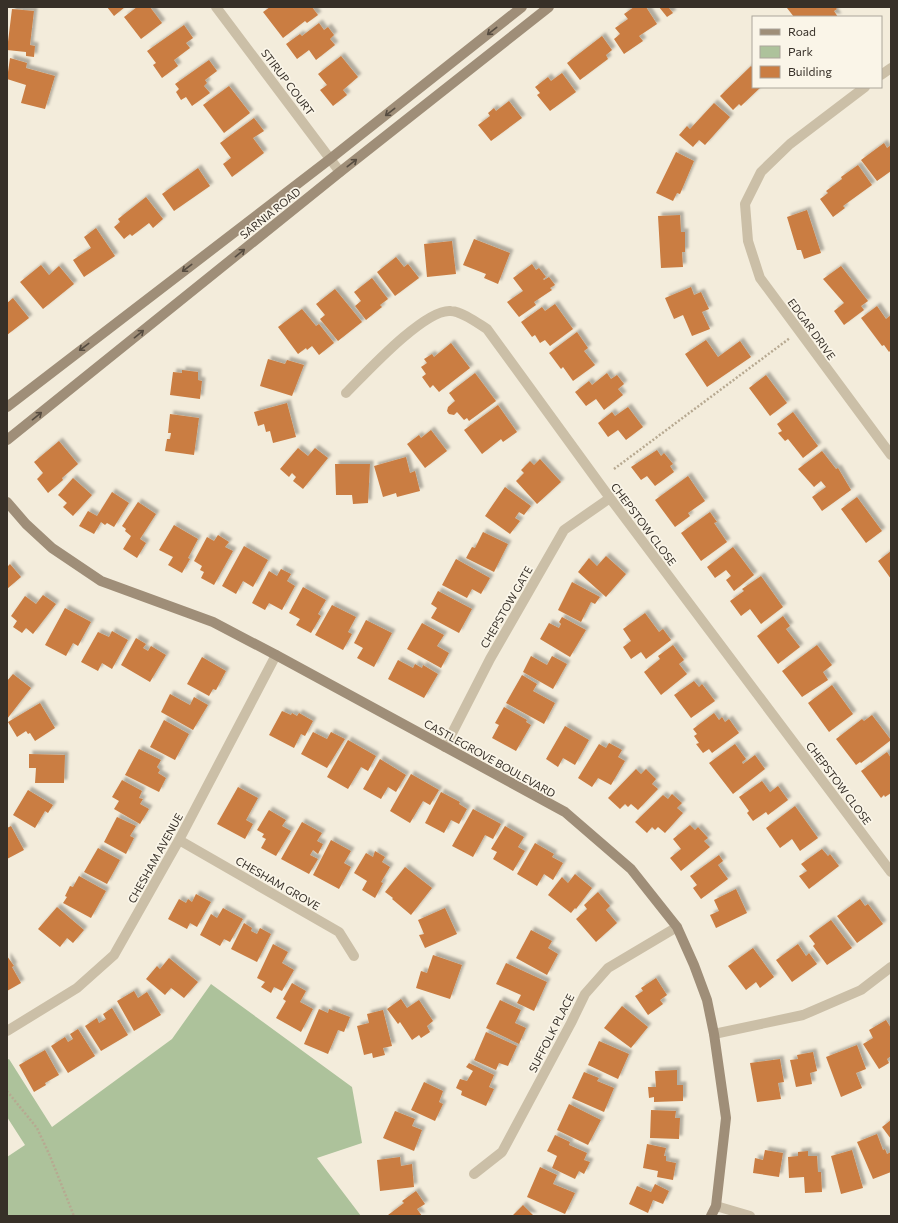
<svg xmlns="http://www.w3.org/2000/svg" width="898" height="1223" font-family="Commissioner,sans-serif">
<defs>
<filter id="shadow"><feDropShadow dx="3.5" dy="-3.5" stdDeviation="1" flood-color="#0004"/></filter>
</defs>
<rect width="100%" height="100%" fill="#f3ecdb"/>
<path fill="#adc29b" d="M211 984 352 1087 362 1143 317 1158 361 1216H7V1157L25 1145 7 1117V1060L9 1059 52 1127 172 1039Z"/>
<path fill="#ca7d42" filter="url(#shadow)" d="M107 7H125L114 16Z
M137 7H150L162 23 141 39 124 17Z
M270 7H312L318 15 307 23 305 21 283 38 263 12Z
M634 7H646L657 24 639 36 643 41 624 54 614 39 620 34 615 28 628 19 624 14Z
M659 7H670L669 8 673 13 667 17Z
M788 7H835L837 9 834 11 838 17H794L787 8Z
M12 9 34 11 30 45 35 46 34 57 26 56V52L7 50Z
M319 23 324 30 328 27 334 35 330 39 335 45 316 60 309 50 297 59 286 44 300 34 302 36Z
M184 25 193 38 186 43 190 48 174 60 178 66 162 78 153 65 156 63 147 51Z
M602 36 612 50 606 55 608 59 580 80 567 63Z
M341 56 358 77 343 90 347 95 333 106 320 90 327 85 318 74Z
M10 58 27 63 26 68 55 76 45 109 21 103 26 85 7 79Z
M209 60 217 71 205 80 207 83 204 86 210 93 192 106 186 97 181 100 176 92 179 89 175 84Z
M751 66 753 68V87H761L741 106 739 104 733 110 720 96Z
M562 73 576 92 550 111 537 95 540 93 535 87 548 77 551 81Z
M229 86 250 113 224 133 203 105Z
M509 101 522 118 491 141 478 125 490 116 488 113 494 108 496 111Z
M714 103 730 117 705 145 699 140 693 147 679 135 687 126 690 129Z
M254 118 264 131 253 138 264 153 232 177 223 164 231 158 220 143Z
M884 143 887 148 891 145V171L877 181 861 160Z
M676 152 694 161 680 194 677 193 673 201 656 193Z
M858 165 872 185 843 206 845 208 833 217 820 199 828 193 826 191 842 179 841 177Z
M198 168 210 186 174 211 162 194Z
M146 197 163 219 153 228 149 223 132 236 130 234 124 239 114 227 120 222 118 219Z
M807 210 821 253 804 259 801 250H797L787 217Z
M680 215 681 232H685V252H682L683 267 661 268 658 216Z
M96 228 115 256 84 277 73 260 91 248 84 237Z
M474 239 510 253 498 284 484 278 486 274 463 265Z
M452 241 456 274 427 277 424 244Z
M396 257 404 267 408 264 419 278 395 296 377 272Z
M532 264 536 270 539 268 546 277 543 279 544 280 549 277 555 285 550 288 552 290 534 302 536 305 519 317 507 302 523 291 513 278Z
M41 265 49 275 59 266 74 284 43 309 20 282Z
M841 266 868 301 861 306 864 310 844 325 834 311 844 303 823 279Z
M372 278 388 299 380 305 382 307 366 320 355 306 361 301 354 292Z
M691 287 694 295 701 292 709 309 702 312 710 329 692 336 683 315 674 319 665 298Z
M335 289 362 322 338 341 320 319 325 315 316 304Z
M13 298 29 318 7 335V303Z
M555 304 573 329 550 346 545 340 540 343 535 335 532 337 521 322 542 307 545 311Z
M877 306 886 319 891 315V350L889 352 884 345 882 346 861 318Z
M302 309 316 326 319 324 334 343 319 355 312 346 307 350 306 348 298 354 278 327Z
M577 332 588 348 584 351 595 365 573 381 563 367 561 369 549 353Z
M706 340 718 357 740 341 751 357 707 387 685 354Z
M451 343 470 368 439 392 433 385 430 388 422 377 426 374 421 367 427 363 424 359 432 354 434 357Z
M268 359 285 364 287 360 304 365 292 396 260 386Z
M182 370 198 372V380L202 381 200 399 170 395 173 372 182 373Z
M475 373 496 401 469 421 467 418 464 420 457 412 454 415 449 414 447 411 448 407 455 401 449 393Z
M607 373 611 379 617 375 624 384 618 389 623 395 604 410 596 399 586 406 575 392 589 381 592 385Z
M766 375 787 403 770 416 749 388Z
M287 403 296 437 273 443 270 431 266 432 264 424 258 426 254 412Z
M498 405 517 432 503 442 501 439 482 454 464 430Z
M628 407 643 427 626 440 618 430 608 437 598 423 612 412 615 416Z
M793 412 818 446 803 458 788 439 785 441 778 433 782 431 777 424Z
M170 414 199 418 194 455 165 451 167 439H170L171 433H168Z
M431 430 447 451 425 468 407 444 419 435 421 438Z
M59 441 78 464 62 478 63 480 48 493 37 479 43 473 34 462Z
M298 448 308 456 315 448 328 458 303 489 293 481 296 477 292 473 289 477 280 469Z
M657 450 661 456 664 453 673 464 670 466 674 472 655 486 647 476 641 480 631 467Z
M822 451 836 469 838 468 851 490 822 511 812 497 826 487 821 481 814 487 798 469Z
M406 457 410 473 415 471 420 491 397 497 396 493 383 497 374 466Z
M540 459 561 482 537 504 516 481 524 473 521 470 530 461 534 465Z
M335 464H370L368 503 353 504 352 495H336Z
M688 476 705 501 688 513 690 516 675 527 655 500Z
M73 478 92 495 73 516 63 507 67 503 58 495Z
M505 487 531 506 524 515 519 512 515 518 520 521 510 534 485 516Z
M112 492 129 503 114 527 107 523 105 525 101 522 94 534 79 526 88 511 97 516Z
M857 497 882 531 866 543 841 509Z
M138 502 156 514 140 539 146 543 137 558 123 549 131 536 125 531 126 529 122 526Z
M710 512 717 522 714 523 727 542 701 561 681 533Z
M174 525 198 539 188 558 190 559 182 573 168 565 173 557 159 550Z
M483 532 508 544 494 572 466 558 472 547 475 548Z
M218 535 229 542 225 547 233 551 214 585 201 578 204 572 200 570 202 566 194 561 207 537 214 541Z
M244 546 268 560 253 587 243 581 236 594 222 586Z
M733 547 754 575 734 591 726 580 731 576 726 570 715 578 707 567Z
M891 551V579L878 561Z
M606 556 626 574 606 597 578 572 589 558 597 566Z
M456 559 490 578 481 594 472 589 467 598 442 585Z
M10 564 21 577 7 589V567Z
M281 569 291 574 287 581 295 586 282 610 269 603 265 610 252 603 269 571 277 576Z
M761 576 783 607 761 624 750 609 741 616 730 601 744 591 742 589Z
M572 582 600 597 595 604 591 602 581 622 558 610Z
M303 587 326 600 318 614 321 616 311 633 296 625 300 619 289 613Z
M438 591 472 609 459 633 431 618 437 608 431 604Z
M43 595 56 604 33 634 26 628 22 633 13 627 17 621 11 616 25 596 36 604Z
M332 605 356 617 348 632 352 634 343 650 315 635Z
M65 608 91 622 78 646 73 643 66 656 45 645Z
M645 613 659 632 663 629 671 640 646 659 641 652 631 659 623 647 631 641 623 629Z
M783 616 790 626 786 629 800 647 778 664 757 636Z
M562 617 586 630 570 657 540 639 549 623 559 628 561 624 559 622Z
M366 620 392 633 374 667 357 658 363 648 354 643Z
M422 623 444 635 437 646 449 653 441 668 407 649Z
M112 631 128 640 112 669 102 663 98 671 81 662 98 632 109 637Z
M136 638 146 644 143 648 148 651 151 646 166 655 150 682 121 665Z
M673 645 684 660 679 664 687 674 661 695 644 672 660 659 658 656Z
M817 645 832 665 823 672 828 680 802 697 782 671Z
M531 656 547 665 552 656 567 664 553 689 523 672Z
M202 657 226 671 216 690 213 689 209 696 187 684Z
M398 660 413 668 415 664 422 668 423 665 438 674 424 698 388 679Z
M13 674 31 688 7 719V681Z
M522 675 537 684 533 691 555 703 544 724 506 703Z
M694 681 699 687 702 684 715 701 691 718 674 695Z
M832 685 853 714 829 732 808 703Z
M170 694 190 705 194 697 208 705 193 730 161 712Z
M40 703 55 728 35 741 30 733 28 734 26 731 17 737 8 722Z
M504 707 527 720 526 722 531 725 516 751 492 738 499 725 495 723Z
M282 711 291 715 292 713 297 716 299 713 313 721 305 736 301 734 294 748 269 735Z
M714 713 719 720 722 717 725 722 729 719 739 733 712 753 709 749 703 753 696 744 699 743 694 736 697 734 693 729Z
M872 715 891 740 861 763 860 762 856 765 836 739 862 719 864 721Z
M164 720 189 734 175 760 150 747Z
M565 726 589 740 575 765 563 758 558 767 546 759Z
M313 732 327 739 331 732 345 739 327 768 301 754Z
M348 740 376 756 368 771 361 767 348 789 327 777Z
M609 743 622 750 618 757 625 761 611 785 598 778 592 787 578 778 599 744 606 748Z
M735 744 746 759 742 762 743 764 755 755 765 769 733 794 709 763Z
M139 749 161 760 157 767 160 770 158 773 166 778 159 792 125 775Z
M887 752 891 758V793L885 797 884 795 881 798 861 771Z
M29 754 65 755 64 783H35L36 768H29Z
M380 759 406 775 396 792 388 787 381 799 363 789Z
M636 769 641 774 646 769 656 779 652 784 658 789 638 810 631 804 628 807 625 804 620 809 608 798Z
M411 774 439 790 430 805 423 801 410 823 390 811Z
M122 780 142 791 139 798 143 799 140 804 149 809 140 824 114 809 119 801 112 797Z
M762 781 770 792 778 786 788 800 768 815 766 812 753 821 747 813 749 811 739 797Z
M238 787 258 798 246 820 253 824 245 839 217 824Z
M28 790 53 805 48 813 45 811 35 828 13 815Z
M441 792 460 802 459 804 467 809 459 824 451 820 444 833 425 823Z
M672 794 682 803 677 808 683 813 665 833 658 827 655 830 652 827 647 833 635 822 663 795 668 799Z
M795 806 818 838 800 851 792 839 780 848 766 828Z
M473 809 501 824 493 839 485 835 473 857 452 846Z
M269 810 286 820 282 826 291 831 276 856 261 848 266 839 262 837 264 834 257 830Z
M117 817 136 826 130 836 134 838 126 854 104 842Z
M302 822 322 833 317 841 323 844 318 854 313 850 310 855 318 859 309 874 281 859Z
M690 825 695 830 698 827 708 838 704 841 710 847 681 871 670 858 681 849 673 839Z
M11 826 24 850 7 859V828Z
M505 826 524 837 518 847 525 851 513 871 493 859 497 852 491 849Z
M331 840 351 851 344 863 351 867 339 889 313 875Z
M535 843 554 854 552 857 563 863 553 880 544 874 537 886 517 874Z
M98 848 120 860 107 884 84 872Z
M822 849 828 856 830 854 839 866 809 889 799 876 807 871 801 864Z
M375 851 385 857 382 862 390 867 381 882 383 883 375 898 362 890 367 881 354 873 366 853 373 857Z
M719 855 723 861 718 865 728 879 701 899 693 888 697 885 690 876Z
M405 867 432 888 411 915 392 899 393 898 385 892Z
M575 874 592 888 576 909 575 908 571 913 548 895 562 877 568 883Z
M79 876 106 891 91 918 63 903 67 897 65 896 70 886 73 887Z
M736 889 747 913 716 928 710 915 719 911 714 900Z
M598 892 610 906 606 910 617 923 596 942 576 919 587 909 584 905Z
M196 894 211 902 197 927 190 923 187 929 168 919 179 899 186 903 188 899 192 902Z
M860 899 865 906 868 904 883 924 857 943 837 916Z
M57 907 84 930 73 943 67 938 60 947 38 929Z
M223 908 243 919 230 942 224 939 220 946 200 935 211 914 217 918Z
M445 908 457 934 425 948 419 935 424 934 418 920Z
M831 920 852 948 827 965 813 946 815 944 809 936Z
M244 923 252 928 251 931 257 934 260 928 271 934 257 962 231 949Z
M531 930 552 941 548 948 558 954 547 975 516 958Z
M273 944 288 952 282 963 294 970 282 991 274 987 271 993 261 987 265 982 257 978Z
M798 944 806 956 809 953 817 964 792 982 776 960Z
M753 948 774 977 760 988 756 982 746 990 728 966Z
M433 955 462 965 450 999 416 988 421 971 427 973Z
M7 956 14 966 12 967 21 983 7 991Z
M169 958 198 982 184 998 171 988 165 995 146 979 157 966 160 969Z
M506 963 547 982 534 1011 517 1003 521 995 496 984Z
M656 978 667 995 660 1000 663 1004 648 1015 635 996 643 991 641 988Z
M292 983 306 991 300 1002 313 1009 301 1032 276 1018 286 1001 283 999Z
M134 991 138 998 147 992 161 1015 134 1031 117 1001Z
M401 999 407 1008 419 1000 433 1021 427 1026 430 1032 421 1038 419 1035 412 1040 400 1022 398 1024 387 1009Z
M500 1000 521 1010 515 1023 526 1028 519 1044 486 1028Z
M622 1006 648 1027 631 1048 604 1028Z
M112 1008 128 1035 101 1051 85 1026 97 1018 99 1023 106 1019 103 1014Z
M319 1009 328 1013 329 1009 350 1017 344 1032 338 1030 328 1054 304 1044Z
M383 1010 392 1046 383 1048 385 1055 373 1058 372 1053 364 1055 357 1026 369 1023 367 1014Z
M886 1020 891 1028V1056L887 1059 889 1063 879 1069 863 1044 873 1038 869 1030Z
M78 1029 95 1056 68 1073 51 1046 65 1037 68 1042 73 1039 70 1034Z
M486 1032 517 1046 508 1066 499 1063 496 1070 474 1060Z
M599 1041 629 1054 618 1079 588 1065Z
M857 1045 866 1069 856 1073 862 1088 841 1097 826 1057Z
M45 1050 59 1075 45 1083 46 1085 34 1092 19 1065Z
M813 1052 817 1071 810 1073 812 1084 796 1087 790 1060 798 1059 797 1055Z
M780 1059 784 1082 778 1083 781 1099 757 1102 750 1063Z
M469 1063 494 1075 489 1087 494 1089 486 1106 461 1095 462 1091 456 1088 460 1079 467 1081 473 1071 466 1067Z
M677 1070V1085H683V1101L654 1102V1097L649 1098 648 1087H656L655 1071Z
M584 1072 599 1078 597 1081 614 1088 604 1112 572 1098Z
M424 1082 443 1091 439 1102 443 1104 435 1121 411 1110Z
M569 1104 601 1120 588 1145 557 1130Z
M651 1110 676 1111 675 1118H680L679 1139 650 1138Z
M395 1111 415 1119 412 1126 422 1130 414 1151 383 1138Z
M891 1120V1139L882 1127Z
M877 1134 883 1150 885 1149 887 1154 891 1152V1172L873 1179 857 1142Z
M555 1135 570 1142 569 1145 587 1153 584 1160 590 1162 584 1174 579 1171 575 1179 552 1168 557 1156 547 1151Z
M647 1144 666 1148 664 1156H666V1161L676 1163 673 1180 657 1177 658 1171 643 1168Z
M765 1150 783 1153 779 1177 753 1173 755 1158 763 1160Z
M852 1150 863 1188 841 1194 831 1156Z
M808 1151V1156H817L818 1172H821L822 1192 805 1193 804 1177 789 1178 788 1157 798 1156V1152Z
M400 1157 401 1166 412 1164 414 1187 380 1191 377 1160Z
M540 1167 557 1175 553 1184 575 1193 565 1214 527 1197Z
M655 1184 669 1191 663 1204 653 1200 648 1213 629 1204 637 1186 651 1192Z
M416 1191 425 1204 417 1209 422 1216H389L388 1215 404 1203 402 1201Z
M523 1205 534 1216H512Z"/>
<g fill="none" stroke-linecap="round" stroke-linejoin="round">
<path stroke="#b7a991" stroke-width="2.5" stroke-dasharray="2 2" stroke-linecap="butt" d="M614 469 790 338
M7 1091 37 1128 50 1156 74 1216"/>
<path stroke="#cbbfa7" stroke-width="10" d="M216 7 340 172
M881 75 891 68
M865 87 790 144 761 172 745 204 748 241 760 278 891 455
M346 393C365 374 425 308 451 311 463 312 476 322 487 329L610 498 891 872
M445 747 490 659 564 530 610 498
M179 840 339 932 354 956
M7 1031 77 988 114 955 179 840 276 655
M714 1034 803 1015 861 990 891 967
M474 1174 502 1152 571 1023 585 994 608 968 677 927
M716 1206 750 1216"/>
<path stroke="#9f8e78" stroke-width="10" d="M7 407 330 159 522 7
M7 440 340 172 549 7
M7 502 26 524 52 548 101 581 213 622 276 655 565 812 631 869 677 927 694 965 707 1000 714 1034 726 1118 716 1206 711 1216"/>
</g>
<defs><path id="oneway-shaft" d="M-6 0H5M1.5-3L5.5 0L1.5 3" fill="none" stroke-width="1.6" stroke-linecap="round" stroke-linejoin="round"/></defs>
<g stroke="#564c40">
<use href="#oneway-shaft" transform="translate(492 31) rotate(142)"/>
<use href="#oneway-shaft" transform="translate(390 112) rotate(142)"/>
<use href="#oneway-shaft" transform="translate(352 163) rotate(-38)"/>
<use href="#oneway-shaft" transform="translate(240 253) rotate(-39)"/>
<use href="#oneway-shaft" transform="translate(187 268) rotate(143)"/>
<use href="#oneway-shaft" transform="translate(139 334) rotate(-39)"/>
<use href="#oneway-shaft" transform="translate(84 347) rotate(143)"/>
<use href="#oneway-shaft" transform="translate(37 416) rotate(-39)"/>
</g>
<g text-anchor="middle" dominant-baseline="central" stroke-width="3.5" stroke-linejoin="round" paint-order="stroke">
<g font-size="11" fill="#373028" stroke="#faf5e8">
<text transform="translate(288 82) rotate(53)">STIRUP COURT</text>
<text transform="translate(270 213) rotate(-39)">SARNIA ROAD</text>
<text transform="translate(812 329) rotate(54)">EDGAR DRIVE</text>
<text transform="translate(644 524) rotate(53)">CHEPSTOW CLOSE</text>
<text transform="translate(506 607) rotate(-60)">CHEPSTOW GATE</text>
<text transform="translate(490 758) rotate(29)">CASTLEGROVE BOULEVARD</text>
<text transform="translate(839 783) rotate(53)">CHEPSTOW CLOSE</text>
<text transform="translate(155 858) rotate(-61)">CHESHAM AVENUE</text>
<text transform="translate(278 883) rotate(30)">CHESHAM GROVE</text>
<text transform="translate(551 1033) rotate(-63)">SUFFOLK PLACE</text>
</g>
</g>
<rect width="898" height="1223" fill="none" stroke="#373028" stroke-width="16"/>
<rect x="752" y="16" width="130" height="72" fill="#faf5e8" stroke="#aca69b"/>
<rect x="760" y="29" width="20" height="6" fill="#9f8e78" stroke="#aca69b"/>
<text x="788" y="36" font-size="12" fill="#373028">Road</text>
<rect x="760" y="46" width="20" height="12" fill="#adc29b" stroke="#aca69b"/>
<text x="788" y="56" font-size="12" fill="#373028">Park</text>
<rect x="760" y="66" width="20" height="12" fill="#ca7d42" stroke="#aca69b"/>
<text x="788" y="76" font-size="12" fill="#373028">Building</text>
</svg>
